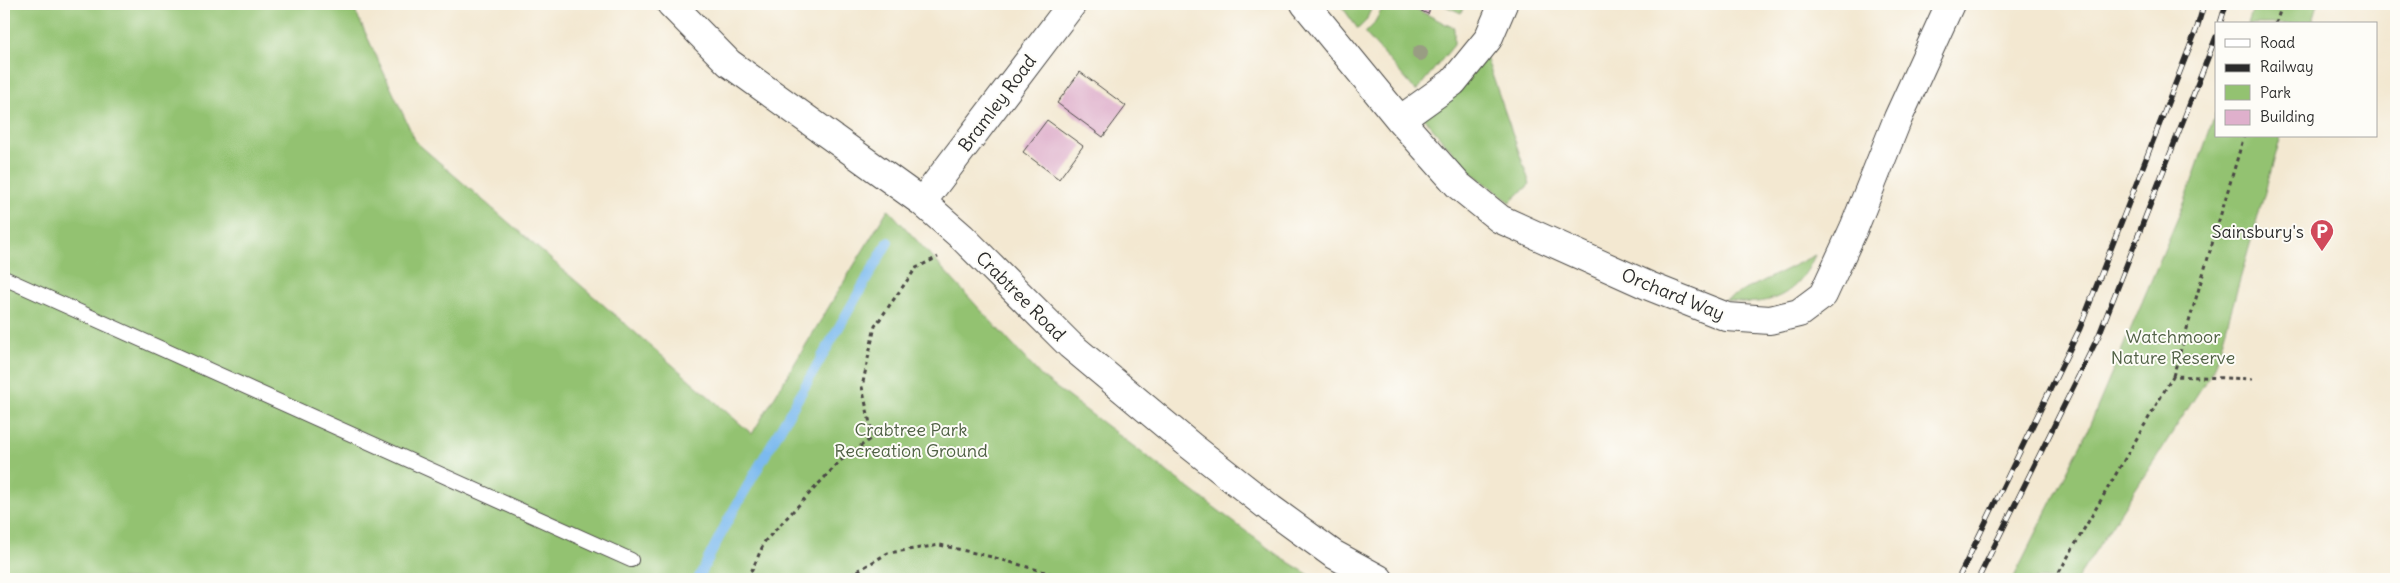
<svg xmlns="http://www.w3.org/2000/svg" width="2400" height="583" font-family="Delius,sans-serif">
<rect width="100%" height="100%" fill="#fdfcf7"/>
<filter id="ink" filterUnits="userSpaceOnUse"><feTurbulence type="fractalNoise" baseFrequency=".02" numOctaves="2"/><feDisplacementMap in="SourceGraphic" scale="10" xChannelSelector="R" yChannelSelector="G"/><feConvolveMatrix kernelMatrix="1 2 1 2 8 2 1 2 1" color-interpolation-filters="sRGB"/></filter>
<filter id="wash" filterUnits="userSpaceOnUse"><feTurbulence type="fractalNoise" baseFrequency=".0096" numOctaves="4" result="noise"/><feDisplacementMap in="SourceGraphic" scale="20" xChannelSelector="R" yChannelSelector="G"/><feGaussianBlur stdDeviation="1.12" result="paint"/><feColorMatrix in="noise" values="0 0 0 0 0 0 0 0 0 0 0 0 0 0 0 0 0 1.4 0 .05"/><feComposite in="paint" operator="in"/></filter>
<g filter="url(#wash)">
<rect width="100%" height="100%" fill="#f3e8d1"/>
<path fill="#93c271" stroke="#5f764e" d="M4 4H352L416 142 752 434 888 209 1042 377 1280 557 1316 579H4Z
M1340 4H1373L1366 21 1358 29Z
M1385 4H1406L1454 28V45L1416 91 1365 33 1373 25Z
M1441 4H1465L1461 13Z
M2254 4H2318L2312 24H2248Z
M1486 57 1530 184 1510 202 1468 170 1420 114Z
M2216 112V136H2281L2215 367 2077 579H2013L2086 434 2185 201Z
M1815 255C1797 297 1768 308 1725 300Z"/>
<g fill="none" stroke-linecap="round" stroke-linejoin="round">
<path stroke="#7bbaef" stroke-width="10" d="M698 579 728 520 888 242"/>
</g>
<g id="blocks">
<path fill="#dfb0cc" d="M1406 4H1432L1428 14Z
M1080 72 1126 106 1103 137 1057 103Z
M1047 120 1083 146 1059 179 1023 152Z"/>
</g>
</g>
<g filter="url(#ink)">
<use href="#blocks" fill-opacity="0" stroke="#494744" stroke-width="1"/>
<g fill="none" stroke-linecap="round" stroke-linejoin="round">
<g stroke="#494744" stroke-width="16">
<path id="service" d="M4 278 631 560"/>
</g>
<g stroke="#494744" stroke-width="30">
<path id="minor" d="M671 4 729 63 922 202 962 237 1070 345 1191 446 1271 509 1333 554 1379 579
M1305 4 1400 120 1458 185 1500 219 1649 286 1727 317 1770 320 1799 313 1823 295 1854 228 1898 118 1950 4
M1400 120 1453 82 1488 39 1503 4
M922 202 1072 4"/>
</g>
<path stroke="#494744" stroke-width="3" stroke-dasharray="4 4" stroke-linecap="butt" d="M2276 24 2282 4
M2173 376 2244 136
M748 579 765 541 840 461 873 437 862 387 875 326 916 268 938 257
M844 579 888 553 940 545 992 557 1070 579
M2055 579 2173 376 2253 379"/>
<use href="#service" stroke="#fff" stroke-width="14"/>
<use href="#minor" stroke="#fff" stroke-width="28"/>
<g stroke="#2b2b2b" stroke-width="5.5">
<path id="rail" d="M2220 24 2226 4
M1958 579 2080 328 2197 28 2204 4
M1978 579 2099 335 2216 37"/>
</g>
<use href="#rail" stroke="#fdfcf7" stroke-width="4" stroke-dasharray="11" stroke-linecap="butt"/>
</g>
<circle fill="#999d83" cx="1420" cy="53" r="8"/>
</g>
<defs>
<g id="parking-pin" transform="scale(1.25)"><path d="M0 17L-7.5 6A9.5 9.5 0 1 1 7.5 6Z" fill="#d1495b" stroke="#fdfcf7"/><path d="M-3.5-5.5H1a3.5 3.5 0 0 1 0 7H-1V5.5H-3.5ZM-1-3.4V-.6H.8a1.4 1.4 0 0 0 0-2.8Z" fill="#fff"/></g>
</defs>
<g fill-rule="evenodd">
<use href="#parking-pin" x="2322" y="231"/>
</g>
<g text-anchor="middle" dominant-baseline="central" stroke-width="4" stroke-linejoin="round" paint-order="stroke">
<g font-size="18" fill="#2b2b2b" stroke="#fdfcf7">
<text transform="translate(997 103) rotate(-53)">Bramley Road</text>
<text transform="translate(1673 294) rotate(22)">Orchard Way</text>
<text transform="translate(1021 296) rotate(45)">Crabtree Road</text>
</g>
<g font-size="18" fill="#2b2b2b" stroke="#fdfcf7" text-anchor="end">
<text x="2304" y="231">Sainsbury's</text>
</g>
<g font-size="18" fill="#4f6044" stroke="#fdfcf7">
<text x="2173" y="336">Watchmoor<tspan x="2173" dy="21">Nature Reserve</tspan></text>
<text x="911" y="429">Crabtree Park<tspan x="911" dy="21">Recreation Ground</tspan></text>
</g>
</g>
<rect width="2400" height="583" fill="none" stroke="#fdfcf7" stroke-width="20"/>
<rect x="2215" y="22" width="162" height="115" fill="#fdfcf7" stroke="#a9a8a5"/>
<rect x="2225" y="39" width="25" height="8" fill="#ffffff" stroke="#a9a8a5"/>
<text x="2260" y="48" font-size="15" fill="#2b2b2b">Road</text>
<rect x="2225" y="64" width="25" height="8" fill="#2b2b2b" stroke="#a9a8a5"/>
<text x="2260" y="72" font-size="15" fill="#2b2b2b">Railway</text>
<rect x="2225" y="85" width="25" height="15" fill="#93c271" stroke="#a9a8a5"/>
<text x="2260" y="98" font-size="15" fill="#2b2b2b">Park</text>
<rect x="2225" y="110" width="25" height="15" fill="#dfb0cc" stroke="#a9a8a5"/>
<text x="2260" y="122" font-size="15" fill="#2b2b2b">Building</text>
</svg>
